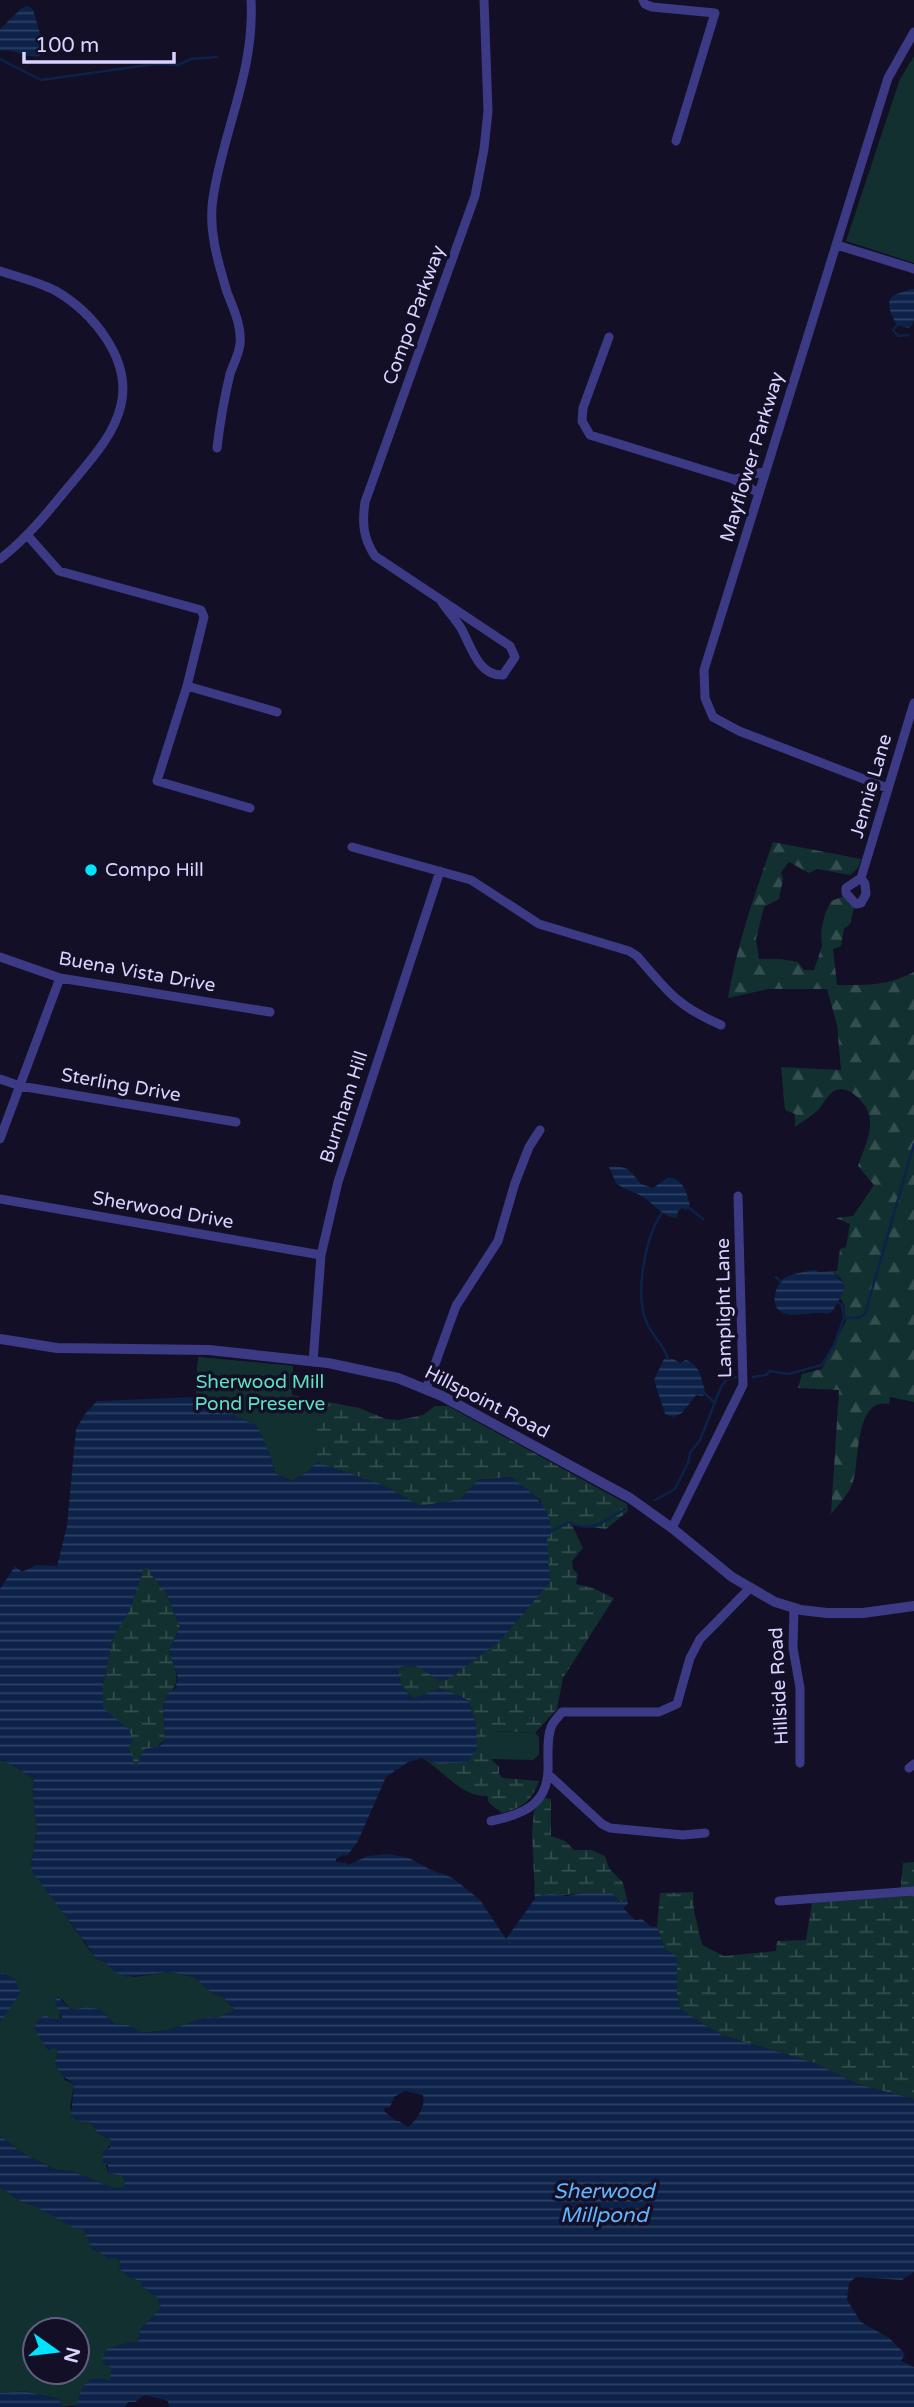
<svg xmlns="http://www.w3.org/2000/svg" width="914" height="2407" font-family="'Varela Round',sans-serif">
<defs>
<pattern id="forest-firs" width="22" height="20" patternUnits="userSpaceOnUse" patternTransform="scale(1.75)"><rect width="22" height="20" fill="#12302f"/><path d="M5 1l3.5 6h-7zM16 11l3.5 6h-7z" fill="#344d4e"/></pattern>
<pattern id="wetland-marsh" width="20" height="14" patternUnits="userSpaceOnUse" patternTransform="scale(1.75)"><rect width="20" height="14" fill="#12302f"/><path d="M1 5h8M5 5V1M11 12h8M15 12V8" fill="none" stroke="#344d4e"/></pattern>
<pattern id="water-rules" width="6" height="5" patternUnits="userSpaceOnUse" patternTransform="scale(1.75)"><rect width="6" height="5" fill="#0c2248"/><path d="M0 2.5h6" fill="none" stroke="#2f4163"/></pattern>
</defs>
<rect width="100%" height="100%" fill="#130f26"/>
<path fill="url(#forest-firs)" d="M773 842 861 859 858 868 850 875 817 869 809 873 789 862 781 872 783 879 779 899 764 907 756 939 759 959H781L798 962 804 970H814L822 946 821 932 825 914 831 901 845 896 854 908 850 924 844 929 841 946 833 949 837 985C867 985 887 986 914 972V1402L890 1397 889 1404C854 1398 860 1461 853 1482 849 1494 839 1504 831 1514L839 1390 798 1388 802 1374 822 1369 846 1321 844 1305 839 1296 843 1292 841 1279 832 1271H837L840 1249 846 1247 850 1224 836 1218 853 1216 874 1185 858 1166C867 1140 881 1117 856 1096 851 1091 843 1088 836 1090 827 1094 824 1104 818 1110 811 1117 803 1121 795 1127V1114L785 1110 781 1067 841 1070 837 1025 827 989H768L728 998C737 944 755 893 773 842Z"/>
<path fill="url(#wetland-marsh)" d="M198 1357 293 1366 292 1395 359 1408 386 1419 399 1420 423 1415 435 1406H448L627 1504 628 1511 606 1529 572 1525 583 1548 572 1561 573 1569 578 1574 576 1584 593 1588 614 1598 563 1678 557 1709 535 1733 491 1731 486 1754 499 1767V1774L503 1778 539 1781C532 1801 522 1808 502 1813L489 1803 487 1796C460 1797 445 1771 422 1758L439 1764 476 1725 468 1700C459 1696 445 1687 435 1690 427 1693 422 1697 413 1698 403 1691 398 1680 398 1668 412 1664 426 1666 435 1678L550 1582 541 1501 511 1477 478 1480 460 1499 421 1506 381 1484 270 1455 257 1426 196 1397Z
M144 1567 149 1568 153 1577 166 1592 180 1627 169 1651C178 1679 182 1679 163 1704L165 1739 136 1768 128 1748 103 1708V1686L112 1639 129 1611Z
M544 1798 551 1799V1836L565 1841 574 1850H591L605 1856 609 1868 623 1883 627 1899 620 1902 612 1893H582L535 1898 532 1833 534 1811Z
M914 1862V2099L857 2084 815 2063 721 2035 680 2009 677 1995V1956L665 1950 657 1926 660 1893 693 1892 694 1911 702 1945 724 1956 776 1951 777 1941 806 1940 812 1903 900 1896 903 1863Z"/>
<path fill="#12302f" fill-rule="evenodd" d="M914 56V263L846 241 900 79Z
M198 1357 293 1366 292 1395 317 1401V1462L309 1471 292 1481 275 1473 270 1455 257 1426 196 1397Z
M491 1731 535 1733 539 1737V1755L533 1760 490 1759 486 1754V1736Z
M0 1760 16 1767 34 1780 33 1796 37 1829 31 1867 96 1959 104 1961 115 1972 134 1977 170 1972 194 1977 213 1994 222 1996 235 2010 216 2018 208 2017 168 2030 142 2033 128 2025 115 2024 99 2009 87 2007 71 2010 61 1998 60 2019H52L48 2051 53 2047 59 2050 58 2058 65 2080 74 2084 70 2109 81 2120 90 2122 98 2133 112 2141 104 2155 108 2173 122 2176 125 2180 124 2188H113L71 2171 56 2170 22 2153 0 2136V2023L16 1980 2 1973 0 1975Z
M0 2187 22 2202 33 2205 84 2229 93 2250 117 2258 120 2262V2268L128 2276 141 2282V2286L158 2298 161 2309 140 2330 138 2343C129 2341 122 2346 113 2347L106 2366 109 2364 112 2369 110 2381 77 2405 63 2407 59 2399 24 2391 0 2393ZM35 2330H77V2372H35Z"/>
<path fill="url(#water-rules)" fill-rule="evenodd" d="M27 6 33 9C37 26 44 38 40 56 25 58 14 48 0 51V29L22 8Z
M910 289H914V319L912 326 908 328 897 325C893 318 884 303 893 296 897 293 905 292 910 289Z
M609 1167C630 1166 629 1170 641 1184L653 1188 667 1178C683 1177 686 1191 690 1205L686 1210 682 1208 678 1211 677 1218C662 1217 654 1204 643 1197 634 1191 624 1190 616 1183Z
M814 1270 819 1272 832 1271 845 1286C843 1292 835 1310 830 1313 826 1314 818 1312 814 1313 805 1314 789 1317 781 1312 770 1306 775 1286 783 1279 792 1273 805 1272 814 1270Z
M664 1359H673L680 1363 686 1360C700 1365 701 1378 705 1391L703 1396 696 1395 682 1413 673 1417 665 1414 654 1380Z
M196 1397 257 1426 270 1455 275 1473 291 1481 309 1471 317 1462 381 1484 421 1506 460 1499 478 1480 511 1477C530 1492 554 1507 551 1535L547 1538 550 1582 500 1641 447 1680 440 1681C423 1672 420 1661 398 1668 398 1681 403 1691 413 1698 422 1697 427 1693 435 1690 445 1687 459 1696 468 1700L476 1725 477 1749 467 1762 439 1764 422 1758 408 1762 386 1777 358 1841 347 1856 343 1855 336 1859V1862L346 1863 348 1865 368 1856 388 1854 409 1858 429 1869 453 1878 480 1900 506 1939 537 1896 551 1894 567 1896 582 1893H612L620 1902 627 1899 628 1904 623 1908 635 1920 642 1919 651 1927 657 1926 665 1950 677 1956V1995L680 2009 721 2035 815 2063 857 2084 914 2099V2272L902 2280 856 2277 849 2283 847 2300 861 2322 889 2338 905 2354 901 2361 914 2367V2407H169L168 2401 145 2395 135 2402H128L125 2407H72L77 2405C81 2385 89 2372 110 2381L111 2369 109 2364 105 2366 102 2359 107 2349C117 2346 129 2342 138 2343L140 2330 161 2308 158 2298 141 2286V2282L128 2276 119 2268 120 2262 117 2258 107 2259 101 2253 93 2250 83 2229 74 2228 33 2205 22 2202 0 2187V2136L22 2153 56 2170 71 2171 113 2188 124 2187 125 2180 122 2176 108 2173V2165L103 2163V2150L110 2148 111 2140 98 2133 90 2122 77 2121 71 2116 74 2084C69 2081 54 2069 55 2062 55 2058 58 2054 58 2050L53 2047 48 2051 35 2029 36 2022 45 2015 52 2019H60L62 2017 55 2003 57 1996 71 2010 87 2007 99 2009 115 2024 128 2025 142 2033 168 2030 208 2017 216 2018 235 2010 222 1996 213 1994 194 1977 170 1972 126 1977 115 1972 104 1961 96 1959 84 1940 79 1936 77 1931 33 1873 31 1867 37 1829 33 1796 34 1780 16 1767 0 1760V1589L15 1566 22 1572 36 1565 57 1566 67 1526 76 1429 85 1414 97 1401ZM144 1568H149L153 1577 166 1592 180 1627 169 1651 178 1678 175 1689 165 1695 166 1700 163 1704 165 1739 160 1746 144 1749 136 1767 128 1748 133 1741 129 1729 103 1708V1686L112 1639 129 1611ZM405 2091 423 2095C426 2107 417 2120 408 2127L399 2121H396L384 2111V2108L390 2107 394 2097Z
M2 1973 16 1980 20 1993 0 2023V1975Z
M24 2391 59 2399 63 2407H0V2393Z"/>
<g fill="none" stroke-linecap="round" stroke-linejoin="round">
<path stroke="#0c2248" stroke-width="2.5" d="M0 59 41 80 155 64 178 65 191 59 217 57
M897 325 893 330 898 336 909 335
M688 1207 703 1219
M662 1213C645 1237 635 1293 646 1321 651 1335 664 1344 668 1359
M776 1277 781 1282
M838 1302 842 1305 844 1318
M753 1377 766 1375 770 1371 788 1374 822 1365 834 1345 844 1318H859L865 1314 914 1144
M704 1393 714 1402
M655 1500 675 1489 688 1463 690 1453 700 1440 721 1387 726 1380 736 1377
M552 1531 569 1522C592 1534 604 1521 625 1509"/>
<path stroke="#3d3a85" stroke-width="9" d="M643 0 645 4 652 7 715 13 676 141
M837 245 914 269
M0 271C18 277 39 282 56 291 92 312 132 359 121 405 114 436 89 462 70 485 48 512 27 538 0 559
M609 337 583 408 582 421 590 435 733 479 759 493
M217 448C220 422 224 399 230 374 233 365 239 354 240 344 242 326 233 308 227 292 218 262 208 230 213 198 223 131 255 71 251 0
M735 479 766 471
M28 536 59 571 201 610 204 617 187 686 157 781 250 808
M441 601C447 610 455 619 461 628 471 646 478 676 503 675L515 657 510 646 375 556C363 538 362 523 365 502L475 196 484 149 488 111 484 0
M187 686 277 712
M887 788 739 731 713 717 705 698 704 670 888 78 914 32
M352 847 471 880 539 924 629 951 637 956C667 991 677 1006 721 1025
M861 878 865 884 866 894 861 903 856 904 846 893V888L861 878 914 703
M0 957 60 978 270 1012
M0 1079 20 1086 236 1122
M0 1139 60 978
M0 1199 321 1255
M313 1362 321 1255 338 1182 440 871
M426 1389 456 1306 498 1241 515 1183 529 1147 540 1130
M672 1528 743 1385 738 1196
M794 1608 793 1648 800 1688V1763
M909 1768 914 1764
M549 1775 602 1824 610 1828 683 1835 705 1833
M491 1821C526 1814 550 1803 548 1763 548 1751 547 1735 552 1725 554 1721 559 1716 562 1712H659L677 1704 690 1658 700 1639 749 1589
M779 1901 914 1891"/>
<path stroke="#3d3a85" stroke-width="10" d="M0 1339 57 1348 209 1350 328 1363 398 1378 442 1396 630 1498 672 1528 732 1577 775 1602 801 1610 827 1613H863L914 1606"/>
</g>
<circle fill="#00e5ff" stroke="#130f26" stroke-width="2.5" cx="91" cy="870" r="7"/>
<g text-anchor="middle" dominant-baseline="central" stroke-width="7" stroke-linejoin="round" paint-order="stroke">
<g font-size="19" fill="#d9d4ff" stroke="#130f26">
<text transform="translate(414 315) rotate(-70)">Compo Parkway</text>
<text transform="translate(752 457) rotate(-73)">Mayflower Parkway</text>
<text transform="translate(871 786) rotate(-74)">Jennie Lane</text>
<text transform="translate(137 972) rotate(10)">Buena Vista Drive</text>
<text transform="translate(121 1085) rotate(10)">Sterling Drive</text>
<text transform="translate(344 1107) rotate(-72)">Burnham Hill</text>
<text transform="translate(163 1210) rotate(10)">Sherwood Drive</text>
<text transform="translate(724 1308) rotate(-91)">Lamplight Lane</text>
<text transform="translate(487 1402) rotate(27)">Hillspoint Road</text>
<text transform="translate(779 1686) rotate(-93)">Hillside Road</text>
</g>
<g font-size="19" fill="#d9d4ff" stroke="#130f26" text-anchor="start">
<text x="105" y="870">Compo Hill</text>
</g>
<g font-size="19" fill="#5fe0c0" stroke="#130f26">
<text x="260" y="1382">Sherwood Mill<tspan x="260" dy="22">Pond Preserve</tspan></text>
</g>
<g font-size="21" font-style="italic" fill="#62b6ff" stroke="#130f26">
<text x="604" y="2191">Sherwood<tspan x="604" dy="24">Millpond</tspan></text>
</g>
</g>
<g transform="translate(56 2351) rotate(104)"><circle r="33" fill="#130f26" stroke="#625e7d" stroke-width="2"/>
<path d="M0-5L12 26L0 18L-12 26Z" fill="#00e5ff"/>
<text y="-10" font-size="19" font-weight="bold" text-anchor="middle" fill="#d9d4ff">N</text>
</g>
<path d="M24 52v10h150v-10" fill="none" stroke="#d9d4ff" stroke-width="3.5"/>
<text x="35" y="52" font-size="21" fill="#d9d4ff" stroke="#130f26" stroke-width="5" paint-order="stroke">100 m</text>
</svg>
